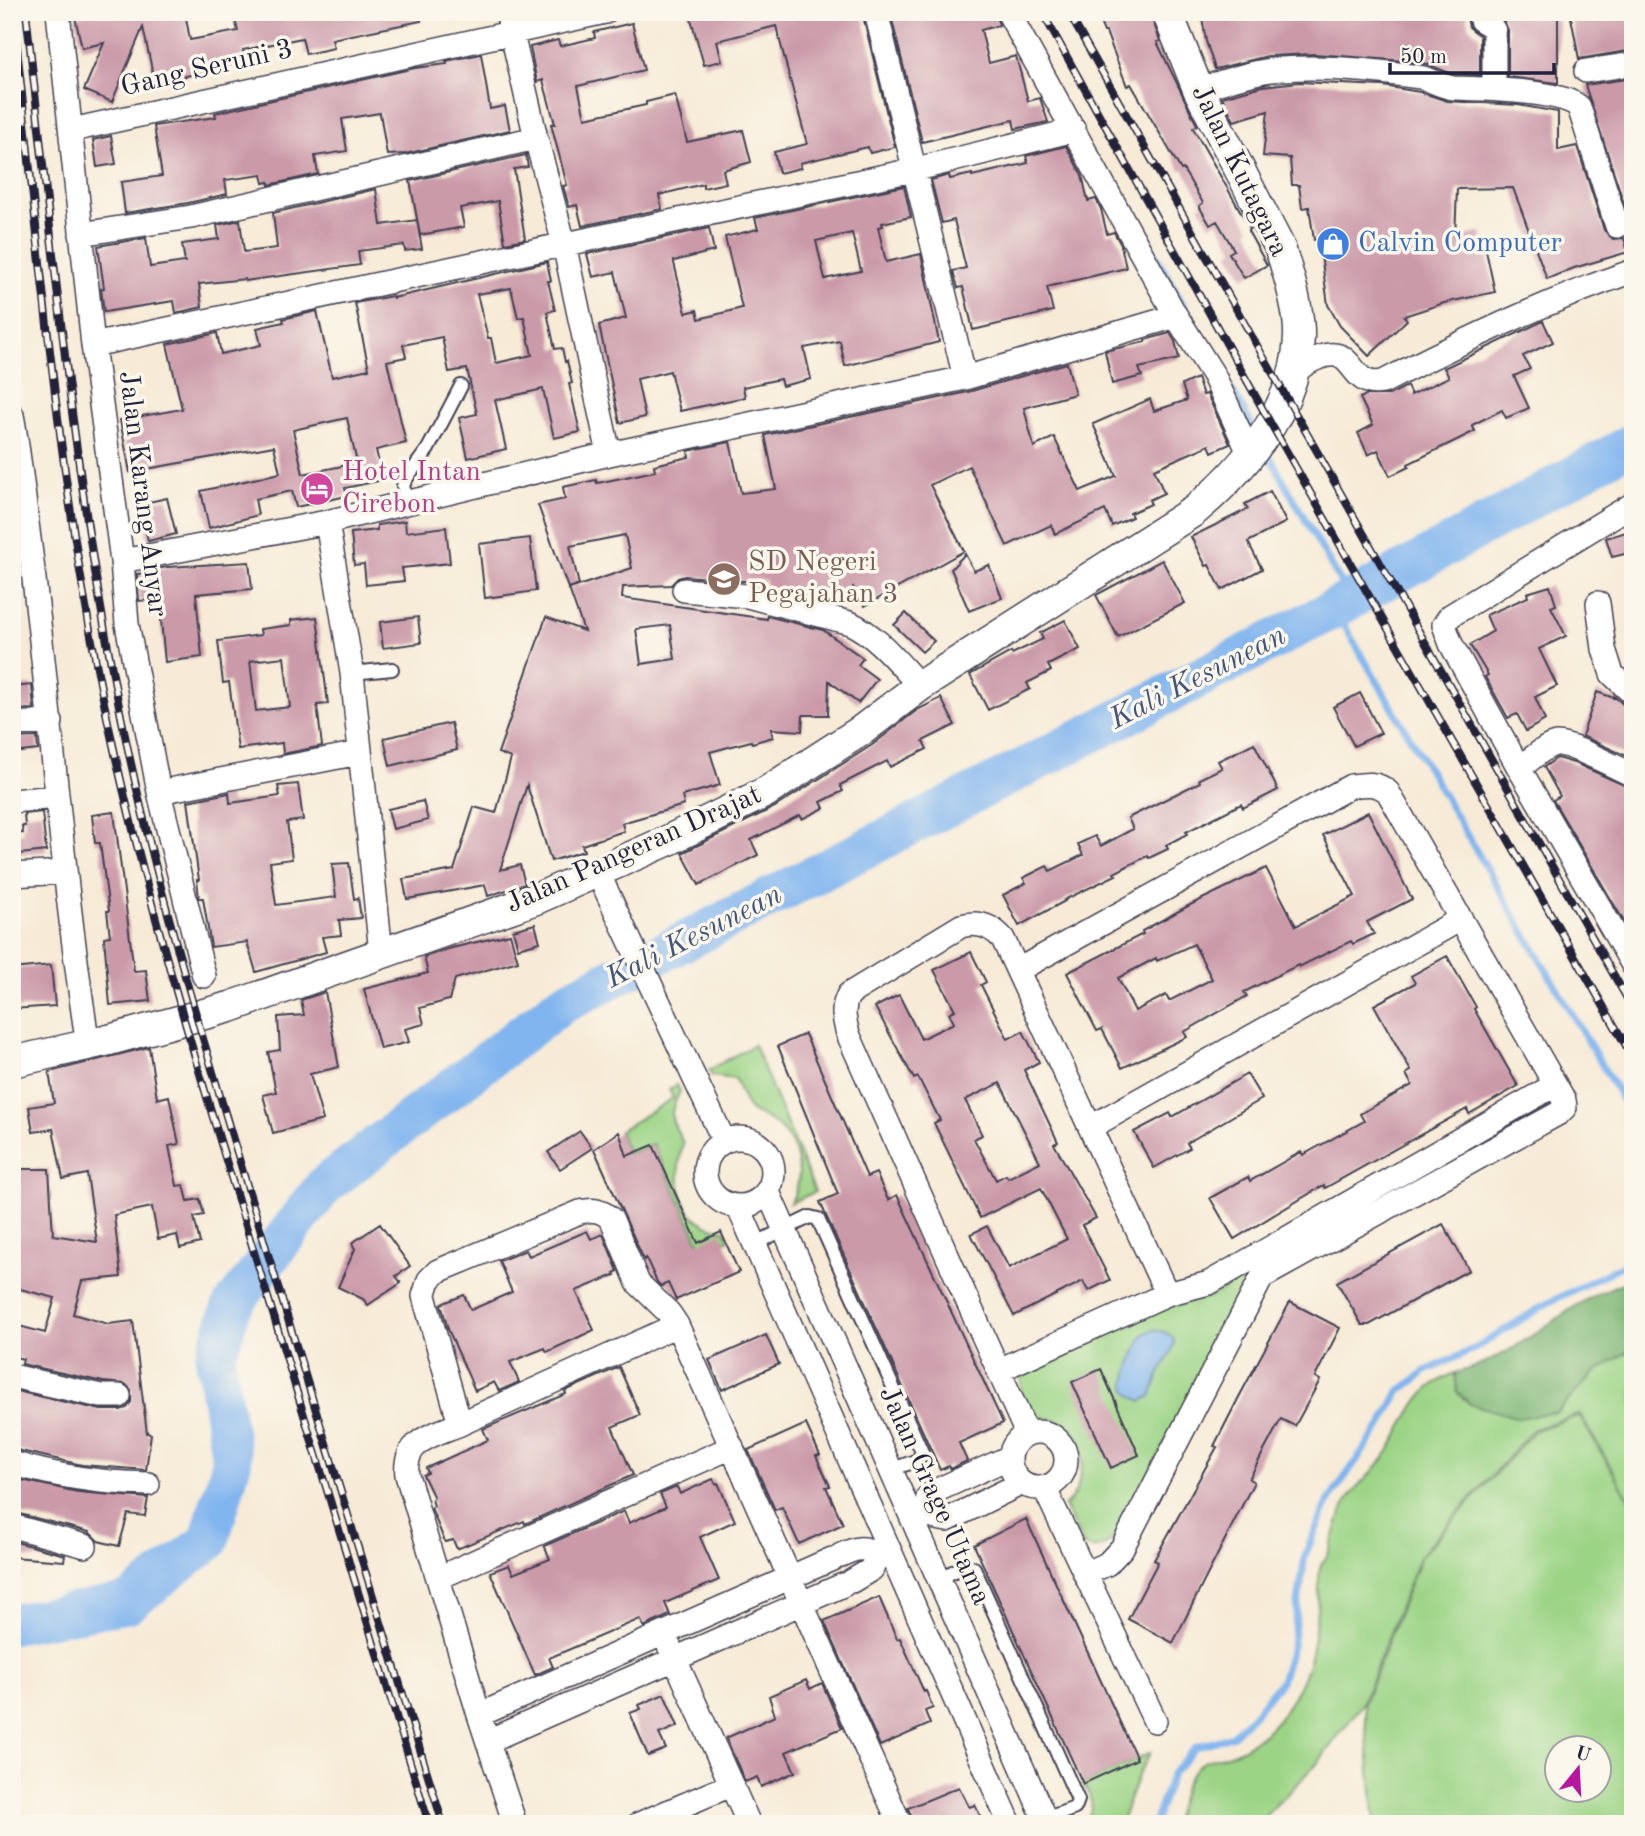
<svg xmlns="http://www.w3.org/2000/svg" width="1645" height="1836" font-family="'Old Standard TT',serif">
<rect width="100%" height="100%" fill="#fbf7ec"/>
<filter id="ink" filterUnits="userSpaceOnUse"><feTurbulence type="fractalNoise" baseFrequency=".0143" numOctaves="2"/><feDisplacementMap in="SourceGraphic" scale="14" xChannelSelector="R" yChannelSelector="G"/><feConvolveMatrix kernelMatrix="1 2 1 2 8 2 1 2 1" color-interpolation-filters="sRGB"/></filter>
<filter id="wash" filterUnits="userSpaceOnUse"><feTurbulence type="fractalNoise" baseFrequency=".00686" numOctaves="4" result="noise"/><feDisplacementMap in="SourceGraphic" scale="28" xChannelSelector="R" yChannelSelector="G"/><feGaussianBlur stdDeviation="1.57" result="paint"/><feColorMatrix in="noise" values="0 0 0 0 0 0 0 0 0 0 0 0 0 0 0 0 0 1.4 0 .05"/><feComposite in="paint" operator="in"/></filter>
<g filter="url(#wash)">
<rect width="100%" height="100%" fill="#f7ebd7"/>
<path fill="#9cd486" stroke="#5f7b60" stroke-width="2" fill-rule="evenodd" d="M754 1045 815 1192 790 1203C808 1174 797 1137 769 1120 763 1116 753 1114 749 1109 743 1101 739 1088 735 1079L712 1076 709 1070Z
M677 1085 680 1091C667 1119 670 1116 683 1143 673 1180 678 1224 725 1230L729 1239 703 1251 653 1144 628 1154 619 1131 673 1098 669 1089Z
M1244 1277 1250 1280 1117 1534C1107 1545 1099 1553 1084 1546L1064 1506C1074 1498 1077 1490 1080 1478 1090 1436 1072 1419 1032 1416 1024 1399 1014 1383 1027 1366L1156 1310 1212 1296Z
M1633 1348V1824H1375L1364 1704 1421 1556 1535 1430 1579 1416 1631 1502 1580 1414 1533 1429 1420 1555 1362 1704 1316 1765 1257 1824H1173C1179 1805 1183 1780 1198 1766 1208 1757 1221 1758 1232 1753 1266 1741 1293 1705 1305 1673 1315 1647 1316 1617 1319 1589 1319 1583 1319 1574 1320 1568 1321 1563 1326 1559 1328 1554 1336 1535 1338 1512 1351 1495 1363 1480 1378 1468 1389 1451 1410 1418 1414 1389 1455 1373L1457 1392 1557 1412 1593 1374ZM1558 1748H1600V1790H1558Z
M1150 1753 1139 1773 1120 1824H1082C1096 1810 1093 1800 1083 1784Z"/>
<path fill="#7db673" stroke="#506c57" stroke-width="2" d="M1633 1279V1348L1593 1374 1557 1412 1519 1418 1470 1404 1457 1392 1455 1373C1506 1359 1531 1335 1574 1307 1592 1295 1612 1287 1633 1279Z"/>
<path fill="#81b5ef" stroke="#526c95" stroke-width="2" d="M1154 1330C1191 1334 1167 1357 1159 1375 1156 1382 1154 1389 1151 1396L1142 1401C1135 1398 1128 1395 1126 1387 1124 1380 1139 1340 1144 1334 1147 1332 1152 1331 1154 1330Z"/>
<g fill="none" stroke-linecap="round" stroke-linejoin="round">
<path stroke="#81b5ef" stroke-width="7" d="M1129 207 1198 331
M1232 390 1256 432
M1265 448 1350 599
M1334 608 1633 1118
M1154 1824 1172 1774 1196 1747 1232 1736 1255 1713 1281 1681 1292 1646 1305 1555 1329 1500 1382 1424 1398 1393 1426 1371 1476 1348 1546 1304 1633 1260"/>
<path stroke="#81b5ef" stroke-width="40" d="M12 1624 128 1603 209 1541 232 1461 215 1358 232 1306 325 1185 560 1005 1330 611 1633 443"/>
</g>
<g id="blocks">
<path fill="#cb9aa9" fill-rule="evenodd" d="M98 12H185L190 40 238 31 233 12H420L421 21 332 39 334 48 306 54 302 38 243 50 245 61 155 84 143 27 112 102 84 90 104 43 82 48 75 17Z
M689 12H806V15L820 12H862L895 147 870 153 868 147 800 163 801 168 779 173 774 152 807 144 776 26 717 41 722 61 704 65Z
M890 12H994L999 25 981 30 989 63 1016 56 1028 101 1040 98 1048 122 1015 129 1013 120 922 142Z
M1096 12H1150L1160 41 1157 42 1197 125 1193 128 1250 228 1248 231 1267 265 1244 278 1229 253 1234 250 1217 221 1210 225 1199 206 1203 203 1183 169 1181 170 1131 84 1127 86 1106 32H1104Z
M1201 12H1466L1469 27 1480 36V75L1452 74 1427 64 1404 61 1316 54 1268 56 1215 69 1206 41Z
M1495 12H1558V83L1508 77V30L1503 19Z
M1570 12H1633V50L1579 59Z
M632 23 644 70 578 86 585 118 646 105V102L675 95 687 142 743 130 751 162 723 170 726 183 703 188V184L659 195 662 209 582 226 577 205 569 207 563 186 567 185 551 124H555L543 80 537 82 530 47 558 40 560 46 595 38 594 32Z
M481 54 490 109 505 106 510 130 405 154 387 155 380 113 342 119 347 151 315 156 318 174 269 185V182L264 183 262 175 225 180 227 194 188 203 125 213 121 182 162 176 154 126 216 117 215 113 415 68 447 64 446 61Z
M1633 78V234H1628L1630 222 1585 85Z
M1299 82 1383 86 1420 92 1447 101 1518 105 1558 112V150L1577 146 1604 230 1613 239 1624 238 1628 252 1574 268 1547 279 1513 188 1457 189 1455 238 1482 232 1495 292 1444 303 1404 316 1407 320 1369 356 1340 326 1328 305 1319 240H1314L1309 207 1302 208 1299 185H1292L1290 158 1263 156 1268 111 1234 121 1222 97 1263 86Z
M111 136 116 164 97 167 93 140Z
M1066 146 1082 175 1088 201 1096 199 1101 209 1107 234 1114 232 1121 245 1126 268 1047 287 1053 311 973 330 963 287 958 288 953 271 966 268 954 220 942 223 931 180 949 175 950 179 972 174V176L1028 163 1026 156Z
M526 155 528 167 514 169 525 239 505 243 498 201 460 208 464 227 420 235 410 181Z
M904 186 911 217 882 223 883 226 878 227 886 262 921 254 939 342 845 366 840 341 804 348 811 379 782 386 780 379 743 387 745 397 680 411 670 371 637 379 645 417 620 423 599 325 626 318 615 272 593 277 587 254 709 228 714 251 674 261V263L686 313 697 310 699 319 742 308 725 237 758 229 755 218ZM852 233 861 271 825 279 816 241Z
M376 189 381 225 417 220 422 249 405 251 404 245 358 251 360 265 245 281V279L199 284 202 307 176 313 174 301 104 312 101 289 104 288 98 246 146 238 150 267 185 262 182 244 219 239 217 225 240 220 244 252 277 248 273 213Z
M547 262 551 281H548L555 310 547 312 555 349 562 348 565 362 567 361 572 383 569 384 580 432 554 438 543 389 495 400 506 449 468 458 459 418 477 414 467 369 449 372 442 337 403 345 406 357 387 361 406 443 376 450 383 480 345 488 347 496 296 507 292 491 255 499 258 515 209 528 201 491 280 473 274 446 130 472 120 420 182 409 167 344 217 333 221 354 261 345 257 328 284 322 283 319 317 311 332 377 369 369 355 303 392 296 393 298ZM511 288 518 318 524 317 532 355 496 363 491 338H488L477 294ZM347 418 357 463 303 474 293 430Z
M1543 321 1553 342 1523 356 1530 369 1514 376 1529 408 1506 418 1502 410 1472 425 1475 431 1408 464 1409 467 1390 476 1378 450 1368 455 1358 433 1373 425 1360 398 1366 395H1389L1407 386 1411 395 1449 377 1444 368Z
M1170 333 1175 341 1179 359 1139 368 1142 376 1112 384 1105 351 1145 342V340Z
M1067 363 1075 394 1024 408 1034 447 1054 437 1080 491 1116 476 1093 424 1150 399 1154 411 1187 400 1182 385 1197 378 1203 395 1207 394 1230 444 1212 452 1209 445 1154 469 1164 493 1149 500 1151 504 1130 513 1132 517 1112 526 1105 510 1055 534 1051 525 1007 546 969 466 930 485 964 551 865 606 853 587 840 606 766 586 765 580 742 581 685 576 678 578 671 585 623 587 622 598 767 619V616L823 630 863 658 858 665 877 679 858 703 829 681 828 715H803L802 731 771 729 773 737 752 743 751 741 710 752 720 785 682 796 684 805 622 823 624 831 582 845 584 851 551 861 527 785 500 870 520 865 525 884 488 896 485 885 407 899 403 879 454 870 474 807 496 813 511 758 498 753 546 617 584 631 569 589 632 568 625 535 570 546 579 585 568 588 538 505 565 499 563 487 596 480 597 483 655 471 654 465 689 457 688 451 730 442 741 493 776 489 765 435 968 392ZM670 625 675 659 641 664 636 629Z
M1270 491 1286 522 1248 542 1262 569 1222 590 1209 565 1206 566 1191 537 1248 509 1245 504Z
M167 498 176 534 148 541 140 504Z
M405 521 406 532 446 527 450 563 402 568 404 581 366 585 364 564 354 565 351 533 377 530V525Z
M1633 530V552L1612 557 1606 538Z
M530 538 536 591 485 598 479 544Z
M965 554 974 571 989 565 1002 598 969 611 951 569Z
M1162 560 1185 603 1118 637 1096 595Z
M249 562 252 589 196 594 202 657 165 662 159 599 139 601 137 574 155 572V569L168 567Z
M1550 586 1556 605 1551 607 1566 636 1539 649 1557 686 1535 697 1545 720 1526 731 1517 714 1508 718 1485 677 1488 675 1470 645 1493 631 1486 615 1528 597 1527 593Z
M906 613 934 641 922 652 894 625Z
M317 617 328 704 317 705 322 746 283 754 282 743 238 749 229 682 223 683 218 641 261 635 260 629 291 625V620ZM284 657 290 707 256 711 250 661Z
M418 617 421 643 383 648 380 622Z
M1065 620 1080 649 1048 665 1051 671 1027 683 1030 689 988 710 970 675 1011 652 1012 654 1043 639 1040 633Z
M32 685 34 709 12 710V687Z
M1597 692 1614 698V696L1624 705 1633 708V759L1582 736Z
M1360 693 1381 733 1354 746 1333 707Z
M941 698 955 725 923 741 927 749 890 767 887 761 840 785 843 791 821 802 824 808 802 819 800 815 751 840 758 855 699 885 682 853 775 807 872 745 917 710Z
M451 723 457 750 390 766 384 738Z
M37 737 38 750 12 753V738Z
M1254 743 1278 790 1243 808 1241 804 1186 832 1187 834 1166 845 1168 849 1149 858 1147 856 1114 873 1116 875 1064 900 1065 901 1019 926 1003 895 1026 883 1023 878 1047 866 1050 871 1083 855 1078 844 1095 836 1101 846 1133 829 1128 818 1200 782 1199 779 1222 768 1218 761Z
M1557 758 1577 764 1633 789V937L1553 800 1560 796 1544 767Z
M298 784 303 820 287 822 292 859 270 862 276 905 336 897 332 864 349 863 354 899 358 898 361 918 339 920 341 935 322 937 326 952 256 972 247 942 211 947 203 898H199L197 880H199L188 801 229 793 230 803 280 796 278 786Z
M423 801 428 820 393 829 388 809Z
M42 812 46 851 12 855V834L23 833 22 826H25L24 814Z
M114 812 134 971 146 970 150 1001 110 1005 104 937 110 936 107 911H109L100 843H95L92 815Z
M1368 812 1412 899 1367 922 1374 934 1353 944 1351 941 1299 967 1298 965 1244 992 1247 996 1184 1032 1187 1037 1122 1068 1102 1029 1097 1031 1067 973 1143 934 1142 931 1190 905 1266 868 1296 926 1355 896 1323 835ZM1194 944 1212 979 1169 1001 1166 995 1135 1011 1118 978 1156 958 1157 961Z
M535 924 540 942 518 948 513 930Z
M510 934 518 961 455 979 449 1000 420 1008 424 1024 405 1029 409 1042 380 1049 364 989 428 973 424 957 448 949Z
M971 952 986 982 981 985 1008 1039 1023 1031 1039 1062 1024 1070 1058 1142 1054 1144 1096 1218 1082 1225 1110 1280 1088 1291 1083 1281 1014 1316 971 1234 987 1226 1009 1268 1067 1239 1041 1188 980 1218 934 1123 940 1120 918 1077 914 1079 875 1007 899 995 921 1039 954 1023 949 1013 955 1010 934 970ZM1000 1083 1040 1162 1008 1178 1006 1175 996 1180 974 1139 982 1135 965 1100Z
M1447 956 1476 1007 1474 1009 1518 1086 1469 1114 1467 1109 1325 1188 1324 1185 1234 1239 1210 1198 1248 1177 1250 1181 1301 1152 1303 1155 1364 1121 1360 1114 1412 1085 1406 1074 1411 1071 1374 1005 1415 983 1411 976Z
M51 965 55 1006 12 1009V969Z
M325 992 339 1067 310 1074 323 1120 273 1133 263 1095 276 1092 268 1052 280 1050 278 1017 304 1015 301 1000Z
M805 1034 867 1177 876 1173 888 1200 897 1195 1003 1423 959 1443 967 1461 951 1469 949 1466 940 1470 820 1202 838 1194 778 1046Z
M149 1047 157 1099 169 1096 179 1144 169 1146 177 1186 184 1185 188 1201 200 1199 204 1215 194 1217 200 1243 180 1248 177 1235 158 1239 152 1207 114 1215 121 1277 82 1281 73 1314 108 1324 133 1321 147 1433 151 1434 146 1470 82 1465 12 1449V1410L16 1391 101 1410H120L127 1408 131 1402V1390L125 1384 103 1382 22 1364 23 1359 12 1356V1324L45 1333 55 1298 12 1287V1169H49L53 1235 97 1242 87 1174 63 1179 53 1129 33 1132 29 1107 54 1103 49 1072Z
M1247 1074 1262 1099 1187 1143 1190 1148 1154 1168 1134 1132 1170 1113 1172 1117Z
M580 1131 592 1148 560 1169 548 1152Z
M619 1132 627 1156 653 1145 698 1243 721 1232 739 1272 676 1300 668 1283 661 1286 657 1282 646 1258 644 1260 594 1149Z
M380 1224 410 1266 396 1276 401 1283 368 1305 363 1299 338 1287 355 1249 352 1243Z
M1443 1224 1469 1270 1369 1325H1362L1337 1282Z
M587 1231 591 1239 603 1234 618 1271 614 1273 615 1275 576 1291 594 1330 547 1352 545 1348 510 1362 519 1382 499 1391 494 1382 475 1391 448 1329 441 1304 464 1295 471 1310 512 1292 499 1261 526 1250 529 1256Z
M1290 1302 1340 1328 1315 1377 1320 1380 1295 1426 1281 1419 1249 1479 1254 1482 1173 1643 1128 1619 1158 1562 1154 1560 1217 1447 1214 1446 1239 1397Z
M766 1335 779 1364 722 1390 709 1360Z
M619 1367 640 1415 612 1427 633 1475 525 1524 524 1521 457 1549 453 1540 445 1542 431 1508 434 1506 432 1499 434 1498 423 1475 428 1473 426 1468 488 1440 483 1429 566 1394 565 1391Z
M1101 1369 1139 1455 1111 1468 1072 1382Z
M806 1424 820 1455 816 1456 830 1486 826 1487 843 1524 799 1544 782 1507 775 1510 748 1450Z
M12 1478 78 1492 148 1498 145 1516 128 1514 119 1546 98 1541 89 1532 12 1512Z
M713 1479 716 1484 718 1483 735 1521 700 1537 719 1580 665 1603 670 1615 644 1627 640 1619 549 1658 553 1667 535 1675 490 1572 509 1565 513 1574 550 1559 544 1546 624 1511 629 1523 666 1507 660 1494 677 1487 680 1494Z
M1026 1519 1137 1759 1083 1784 974 1545Z
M12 1541 65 1555 64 1561 12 1557Z
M879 1597 897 1639 900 1638 924 1692 926 1691 933 1708 925 1711 930 1724 880 1746 824 1621Z
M806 1680 810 1689 822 1683 842 1728 786 1752 795 1772 761 1787 757 1777 745 1782 726 1738 775 1716 769 1696Z
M664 1694 678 1726 659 1734 666 1749 648 1756 630 1713 641 1709 639 1705Z
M959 1787 969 1807 975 1805 984 1824H914L908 1808Z"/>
</g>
</g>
<g filter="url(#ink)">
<use href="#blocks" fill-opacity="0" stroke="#424052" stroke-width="2"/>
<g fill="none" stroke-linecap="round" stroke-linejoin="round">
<g stroke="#424052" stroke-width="16">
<path id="service" d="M407 502 403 486 406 479 428 449 461 386
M352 673 392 669
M754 1244 810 1217 818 1219 922 1452 918 1460 890 1470
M938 1579 967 1565 974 1568 1078 1800 1075 1808 1045 1819"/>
</g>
<g stroke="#424052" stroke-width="26">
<path id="minor" d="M58 12 93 345 122 561 127 624 159 792 204 976
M507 12 536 138 564 244 609 454
M876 12 965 378
M1008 12 1176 316 1214 376 1250 455
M1480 12 1481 20 1491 26 1494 31V88
M1586 71 1633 64
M1198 89C1224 82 1253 71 1281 69 1327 66 1373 70 1419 77 1431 79 1441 87 1454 88 1480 89 1562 90 1579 107L1617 226
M72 130 605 12
M81 234 191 217 536 138
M93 345 913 170 1074 130
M1294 372C1301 367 1309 361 1318 358 1357 342 1347 389 1383 382 1464 340 1546 301 1633 271
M12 415C20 458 24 502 30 546 51 712 62 879 88 1045
M1633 504 1450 616 1444 625 1451 644 1519 768 1633 965
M327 522 352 673 381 953
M122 561 327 522 609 454 965 378 1176 316
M684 590 747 596 850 623C879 637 898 663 920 686
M1598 603 1604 649 1612 674 1633 694
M12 724 51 722
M1519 768C1530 761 1544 746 1556 744 1571 743 1617 768 1633 775
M159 792 359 753
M12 801 57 797
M598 873 724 1141
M12 875 65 872
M1018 970 1351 786C1365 784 1377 782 1388 792L1564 1100 1565 1107 1559 1113 1262 1277 1122 1548 1107 1564 1085 1574
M1091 1127 1461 919
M705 1172a34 34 0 1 1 68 0a34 34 0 1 1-68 0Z
M768 1192 1047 1824
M738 1206 1010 1824
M999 1370 1167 1294 1209 1283 1555 1085
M12 1376 101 1396H119
M460 1424 677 1325
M1010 1460a28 28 0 1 1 56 0a28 28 0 1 1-56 0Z
M1027 1434 848 1034C844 1019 841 1008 849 994L961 926C978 921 992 926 1003 939L1167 1294
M12 1463C58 1477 101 1483 148 1484
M1044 1487 1155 1721
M926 1510 936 1518 947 1520 1022 1483
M926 1510 928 1497 933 1492 1010 1457
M12 1526 85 1546
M841 1555C854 1549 864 1545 876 1554
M438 1578 732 1447
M852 1581 872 1569 876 1554
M669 1646 749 1824
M479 1715 832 1559
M488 1741 843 1585
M515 1824 479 1715 407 1475C403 1440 433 1435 460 1424L424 1296 429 1280 438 1271 580 1212C594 1209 602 1210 612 1220L638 1283 669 1313 677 1325 900 1824
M639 1824 731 1785"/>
</g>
<g stroke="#424052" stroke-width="33">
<path id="tertiary" d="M12 1062 109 1040 230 1007 536 899 669 840 766 792 862 730 920 686 1194 511C1246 467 1296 408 1299 337 1300 312 1288 272 1280 248L1198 89 1167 12"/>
</g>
<use href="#service" stroke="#fff" stroke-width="12"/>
<use href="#minor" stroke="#fff" stroke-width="23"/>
<use href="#tertiary" stroke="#fff" stroke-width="30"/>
<g stroke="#22223b" stroke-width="8">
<path id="rail" d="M13 12C41 260 60 511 115 754 157 940 214 1122 270 1304 323 1477 376 1651 429 1824
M26 12C54 257 76 504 127 745 163 913 214 1077 264 1241 324 1436 383 1630 443 1824
M1042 12 1271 424 1633 1058
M1068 12 1633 1009"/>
</g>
<use href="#rail" stroke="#fbf7ec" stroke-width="5" stroke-dasharray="16" stroke-linecap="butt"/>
</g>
</g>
<defs>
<g id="shop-disc" transform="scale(1.75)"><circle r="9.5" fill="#3f7fe0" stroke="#fbf7ec"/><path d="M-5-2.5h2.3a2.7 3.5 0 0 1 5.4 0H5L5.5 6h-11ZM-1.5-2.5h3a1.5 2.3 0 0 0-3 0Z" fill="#fff"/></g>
<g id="hotel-disc" transform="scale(1.75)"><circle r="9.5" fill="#d1479c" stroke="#fbf7ec"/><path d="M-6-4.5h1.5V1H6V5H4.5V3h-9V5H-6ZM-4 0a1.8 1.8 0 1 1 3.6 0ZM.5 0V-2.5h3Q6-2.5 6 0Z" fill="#fff"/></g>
<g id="school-disc" transform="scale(1.75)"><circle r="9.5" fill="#8d6e63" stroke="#fbf7ec"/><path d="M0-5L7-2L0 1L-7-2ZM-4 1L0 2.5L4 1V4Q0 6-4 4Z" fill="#fff"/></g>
</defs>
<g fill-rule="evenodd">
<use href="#shop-disc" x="1333" y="244"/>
<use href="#hotel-disc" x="317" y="489"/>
<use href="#school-disc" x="724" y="579"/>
</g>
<g text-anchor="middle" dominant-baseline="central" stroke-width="7" stroke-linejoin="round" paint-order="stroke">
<g font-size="28" fill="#22223b" stroke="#fbf7ec">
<text transform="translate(207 69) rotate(-13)">Gang Seruni 3</text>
<text transform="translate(1239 171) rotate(64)">Jalan Kutagara</text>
<text transform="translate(142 494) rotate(83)">Jalan Karang Anyar</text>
<text transform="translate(634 850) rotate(-24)">Jalan Pangeran Drajat</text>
<text transform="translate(934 1496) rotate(66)">Jalan Grage Utama</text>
</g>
<g font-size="28" fill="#366cbe" stroke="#fbf7ec" text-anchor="start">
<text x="1358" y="244">Calvin Computer</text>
</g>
<g font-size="28" fill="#b23c85" stroke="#fbf7ec" text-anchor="start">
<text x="342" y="473">Hotel Intan<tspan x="342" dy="32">Cirebon</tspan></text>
</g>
<g font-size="28" fill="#785e54" stroke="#fbf7ec" text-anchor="start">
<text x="748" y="563">SD Negeri<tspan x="748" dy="32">Pegajahan 3</tspan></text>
</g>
<g font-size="30" font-style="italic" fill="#43557a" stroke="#fbf7ec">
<text transform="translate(1198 678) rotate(-27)">Kali Kesunean</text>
<text transform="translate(694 937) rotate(-27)">Kali Kesunean</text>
</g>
</g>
<rect width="1645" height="1836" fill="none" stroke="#fbf7ec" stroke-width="42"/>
<g transform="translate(1578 1769) rotate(18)"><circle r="33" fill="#fbf7ec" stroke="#a4a2a5" stroke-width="2"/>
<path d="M0-5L12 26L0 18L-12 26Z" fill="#b5179e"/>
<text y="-10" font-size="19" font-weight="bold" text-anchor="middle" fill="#22223b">U</text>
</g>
<path d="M1390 63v10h164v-10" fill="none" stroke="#22223b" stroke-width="3.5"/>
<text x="1400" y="63" font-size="21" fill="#22223b" stroke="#fbf7ec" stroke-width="5" paint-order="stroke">50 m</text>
</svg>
